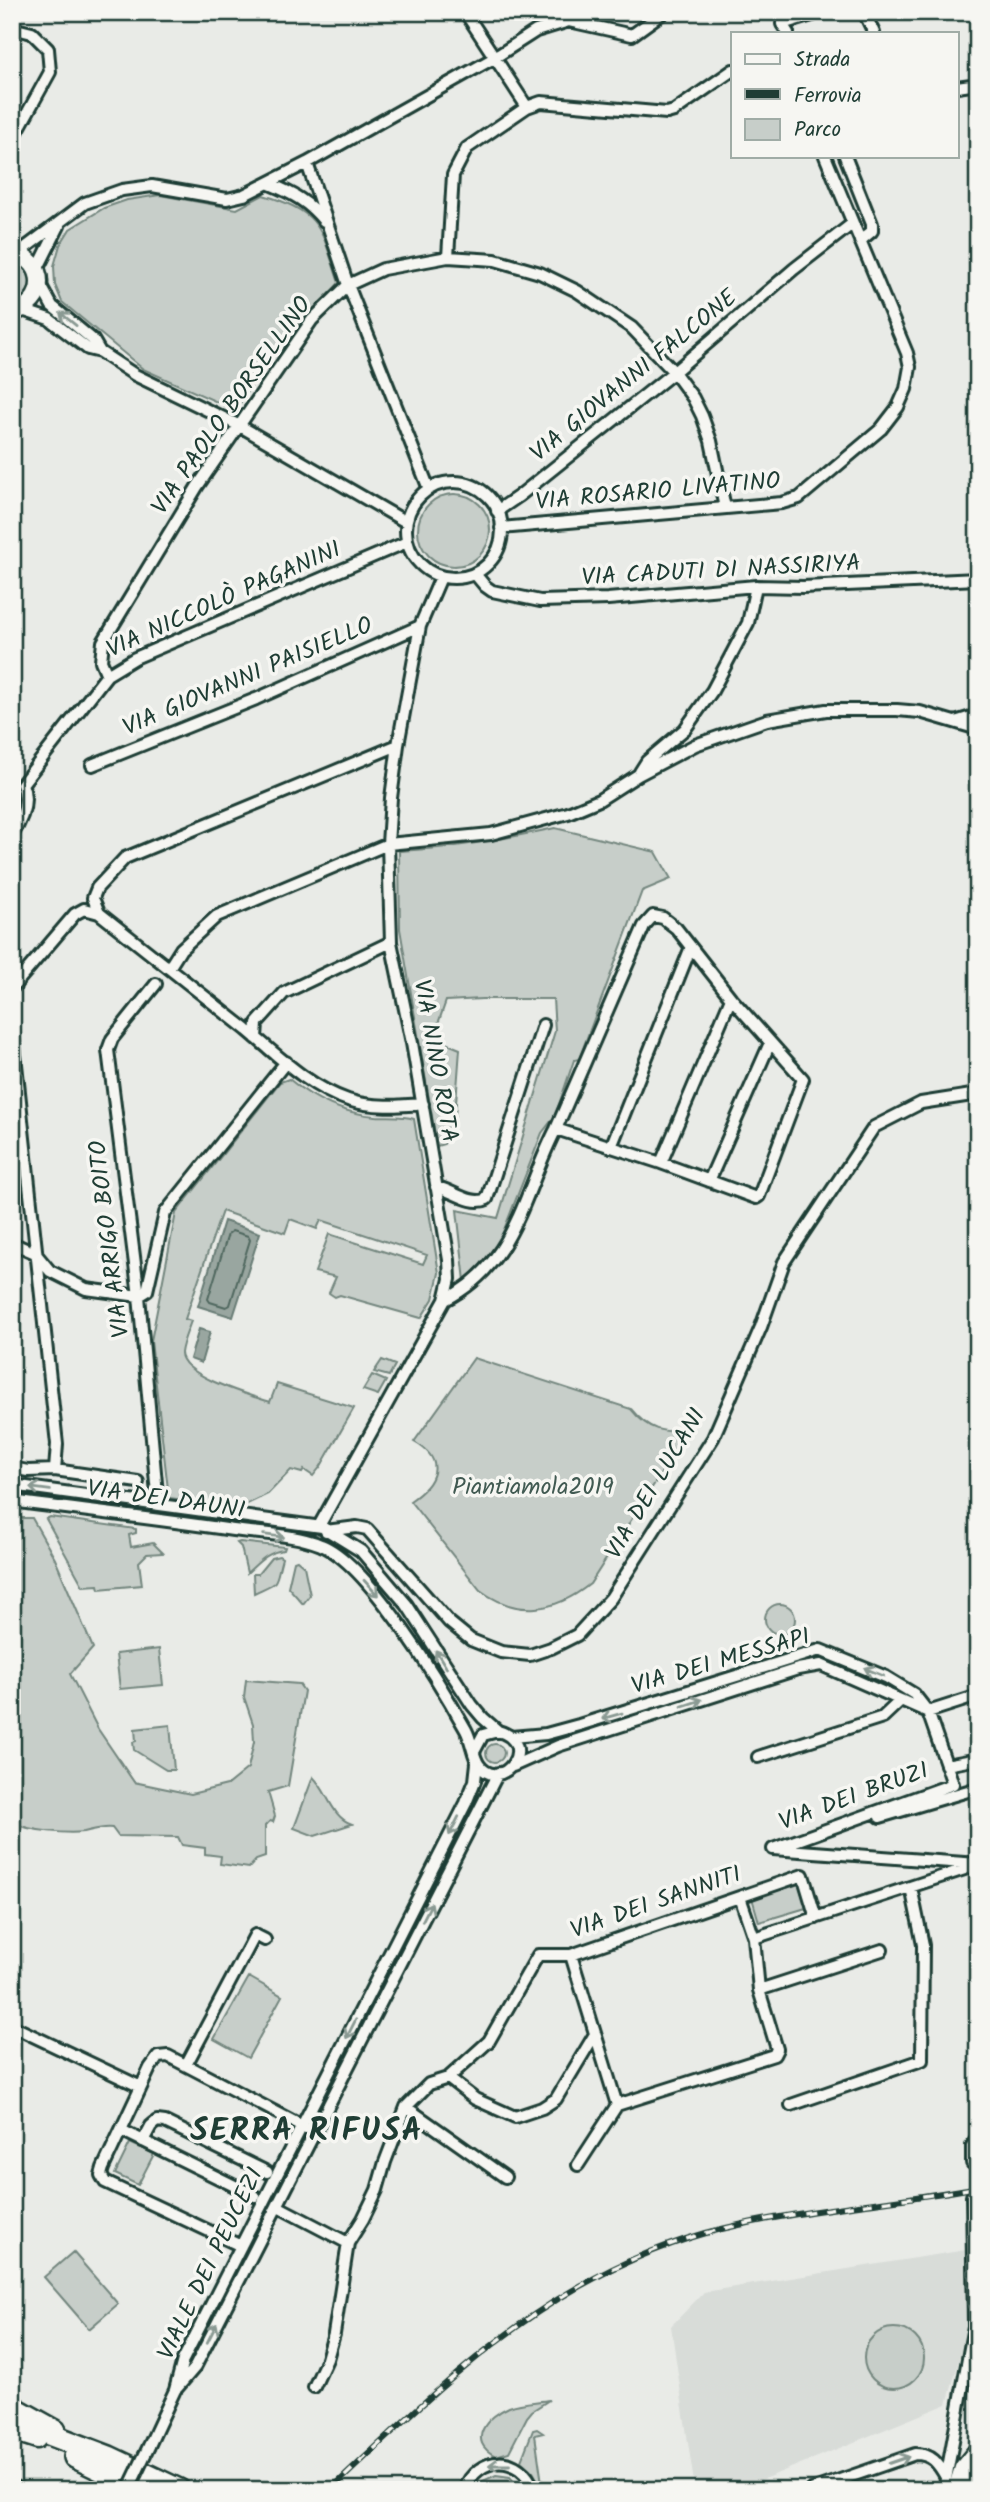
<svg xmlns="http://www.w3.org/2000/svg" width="990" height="2502" font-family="Kalam,sans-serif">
<rect width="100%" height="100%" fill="#e9ebe7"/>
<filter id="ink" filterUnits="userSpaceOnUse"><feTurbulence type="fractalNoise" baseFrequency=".0143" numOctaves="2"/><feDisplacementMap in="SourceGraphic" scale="14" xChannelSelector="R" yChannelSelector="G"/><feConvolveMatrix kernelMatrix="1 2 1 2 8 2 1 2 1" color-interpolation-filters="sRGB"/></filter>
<g filter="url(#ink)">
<path fill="#d8dcd8" d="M966 2250V2335L947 2404 737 2490H695L671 2326 704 2292Z"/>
<path fill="#c7cec9" stroke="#73867e" stroke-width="2" d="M160 195 237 209 263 195C323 212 321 230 339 283 319 305 296 323 278 347 262 367 250 390 235 410L143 369 62 302 55 285 54 266 60 245 70 229 104 208 127 200Z
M12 260C31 268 34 275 30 294L12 306Z
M418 530a36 36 0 1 1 72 0a36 36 0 1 1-72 0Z
M555 828 656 852 671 879 642 891 579 1059 574 1060 555 1116 542 1133 496 1250 465 1281 457 1210 498 1218 555 1031 553 999H482L446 1001 433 1038 460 1049 455 1116 444 1144 437 1146 400 929 399 851C453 849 503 839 555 828Z
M289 1079C314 1100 342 1113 375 1116 388 1117 402 1115 414 1119L439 1273 433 1299 421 1318 340 1295 335 1297 329 1293 336 1277 315 1272 329 1234 423 1264 427 1255 321 1220 317 1229 290 1219 285 1233 222 1211 185 1319 191 1321C188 1330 182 1343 181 1353 181 1376 252 1396 270 1402L277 1384 354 1408 321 1466 313 1476 304 1470 302 1473 291 1470 268 1494 241 1507 169 1498 151 1341 176 1213 280 1082Z
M474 1358 631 1409C648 1430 663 1434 689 1430L590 1584C555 1612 517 1618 480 1590L410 1501C435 1484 448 1461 414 1442Z
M382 1360 395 1365 389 1376 374 1372Z
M372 1375 386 1381 378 1395 363 1390Z
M50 1517 136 1529V1533L129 1535 131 1547 153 1543 163 1553 147 1554 139 1562 142 1585 99 1589 98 1585 83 1586 46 1519Z
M12 1518H32L55 1559 93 1648 70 1674 98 1729 134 1782 191 1794 227 1785 248 1768 254 1742 253 1724 244 1697 246 1680 299 1684 304 1691 288 1786 268 1792 275 1816 273 1822 270 1821 265 1826V1857L256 1860 249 1868 220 1864 221 1856 205 1854V1848L182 1845 178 1837 118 1836 112 1828C101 1827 94 1830 84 1832 67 1834 30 1831 16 1824L12 1807Z
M240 1542 285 1547 284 1550C267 1552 259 1562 247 1573L241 1547 237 1543Z
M279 1556 282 1558C274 1587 281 1580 254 1593L253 1574H258L271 1558Z
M297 1560 304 1566 310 1595 303 1604 288 1587 294 1561Z
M765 1619a15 15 0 1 1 30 0a15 15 0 1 1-30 0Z
M159 1649 163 1685 120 1689 116 1654Z
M170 1725 174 1770H166L134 1750 133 1742 136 1741 135 1729Z
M486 1753a9 9 0 1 1 18 0a9 9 0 1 1-18 0Z
M313 1777C328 1791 331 1817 352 1824L315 1836 294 1828Z
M799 1884 806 1908 759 1922 752 1898Z
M249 1977 282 1996 248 2058 214 2039Z
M130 2143 154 2154 138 2185 115 2174Z
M73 2252 118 2304 89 2329 44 2277Z
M864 2358a30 30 0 1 1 60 0a30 30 0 1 1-60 0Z
M549 2400 532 2411 527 2417 509 2452 496 2456C465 2441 488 2416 509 2407 521 2402 536 2402 549 2400Z
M537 2429 543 2433 535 2435 542 2483H550L556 2490 543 2489 533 2472 521 2461 533 2430Z
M496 2475 510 2477 521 2490H478L483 2481Z"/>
<path fill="#99a6a0" stroke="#687c75" stroke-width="2" d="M224 1221 260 1233 233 1317 198 1306Z
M199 1329 210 1332 201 1363 190 1359Z"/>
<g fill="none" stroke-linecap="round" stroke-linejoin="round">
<path stroke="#50675f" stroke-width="2" d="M232 1231 248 1236 250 1240 230 1305 226 1307 210 1302 208 1299 228 1234Z"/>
<g stroke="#1f3d34" stroke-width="16">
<path id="street" d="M465 12 527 107
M864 12 874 33
M12 28 32 33 48 49 50 72 12 141
M788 33 782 24 822 12
M957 87 971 85 978 89
M845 156 872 224V231L860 241
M307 163 348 285 429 489
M270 184C292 193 309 202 324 221
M17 254 85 203 122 190 152 186 227 199 244 195 307 163 494 58 536 31 569 21 632 35 664 12
M448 257 453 175 467 148 527 107 541 102 667 113 674 111 733 70
M37 270 59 226
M40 284 52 306 93 340 100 352
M22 310 49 319 88 349 100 352 135 375 240 426 406 522
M406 530a48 48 0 1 1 96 0a48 48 0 1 1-96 0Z
M497 511 519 496 674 372 794 269 852 224
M501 528 782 503 799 498 881 429 898 407 906 389 910 367 907 353 825 156
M475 574 485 586 492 591 540 601 608 599 756 586 803 587 978 579
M107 675 101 661 103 642 197 487 312 320 348 285 383 269 448 257 495 260 540 273 577 291 632 328 674 372 693 398 702 416 711 441 725 508
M955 722 978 715
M92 765 256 699 420 626
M640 772 647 761 685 729 712 691 748 623 756 586
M22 784 107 675 135 658 407 542
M12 835C22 820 29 801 22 784
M99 913 93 898 97 888 125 858 398 745
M169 968 181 949 217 916 388 844 491 834 568 813 599 800 638 775 695 745 767 720 826 710H897L920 712 978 729
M156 984 112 1039 108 1050 139 1296 158 1505
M12 988 75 914 84 909 99 913C149 952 198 991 247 1030 278 1056 309 1087 348 1100 372 1108 399 1106 423 1104
M12 1027 57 1444 55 1470
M256 1038 257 1023 284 993 391 942
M611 1147 691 947
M661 1163 731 998
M709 1181 770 1043
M436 1187C451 1189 471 1207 487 1199L543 1025
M12 1243 35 1253 50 1271 86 1289 139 1296 147 1291 165 1213 286 1062
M445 1300C516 1264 523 1193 556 1129L644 926 653 916 663 918 676 928 731 998 803 1079 759 1196 756 1198 661 1163 556 1129
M12 1468 28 1471 55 1470 138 1482
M12 1485 322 1527 361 1551 407 1605 472 1705 483 1718 498 1731
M12 1501C86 1511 159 1519 233 1530 261 1534 295 1534 321 1545 368 1563 441 1685 466 1730 472 1741 473 1757 479 1765 501 1795 541 1743 498 1731L483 1735 475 1750
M319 1526 445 1300 450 1279 449 1260 412 1043 391 942 388 844 391 798 398 745 420 626 441 577
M326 1531 357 1527 367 1529 449 1622 471 1640 501 1652 530 1655 551 1648 577 1635 611 1598 713 1438 761 1327 784 1262 874 1127 921 1103 978 1094
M511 1737 546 1734 579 1725 820 1650 886 1677 914 1694 928 1712 953 1784 773 1849 978 1864
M758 1757 883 1717 901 1700
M946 1765 978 1759
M513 1766 558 1746 798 1669 821 1665 928 1712 978 1696
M880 1817 978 1788
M740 1897 754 1938 759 1990 882 1950
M754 1938 974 1866
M571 1955 617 2105 578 2165
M12 2026 141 2087
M186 2065 255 1935 265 1940
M448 2078 475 2099 515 2117 542 2108 556 2099 595 2034
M617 2105 774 2055 777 2049 759 1990
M791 2105 922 2060 923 1945 911 1887
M406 2107 505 2177
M121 2130 255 2196
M143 2141 151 2126 157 2121 165 2122 267 2172
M972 2163V2146L978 2137
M277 2206 348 2243
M241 2246 105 2182 101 2175 103 2168 150 2068 158 2057 168 2056 306 2128
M314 2387 327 2359 334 2334 348 2243 363 2219 377 2190 385 2162 406 2107 429 2084 448 2078 489 2041 538 1955H571L803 1875 816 1918
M177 2388 195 2367 498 1773
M149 2446 175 2390 183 2360 466 1803 475 1781 477 1763
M12 2486 22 2490
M464 2490C478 2454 521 2453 534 2490
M811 2490 915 2454C932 2454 938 2463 946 2477
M944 2490 974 2326 972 2196"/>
</g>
<g stroke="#1f3d34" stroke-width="21">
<path id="secondary" d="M12 253C48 259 48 305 12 312
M12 2404 57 2429
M12 2432 37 2440"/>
</g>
<g stroke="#1f3d34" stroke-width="23">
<path id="primary" d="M957 2490 964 2468 978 2451"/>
</g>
<g stroke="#1f3d34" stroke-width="26">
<path id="highway" d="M12 2420 109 2457 179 2490
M75 2457 143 2490
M972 2490 978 2487"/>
</g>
<use href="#street" stroke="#f6f6f2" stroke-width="10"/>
<use href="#secondary" stroke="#f6f6f2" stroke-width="16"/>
<use href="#primary" stroke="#f6f6f2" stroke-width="18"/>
<use href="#highway" stroke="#f6f6f2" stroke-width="21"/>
<g stroke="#1f3d34" stroke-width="6">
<path id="rail" d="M330 2490C447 2381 547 2278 706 2233 795 2209 888 2204 978 2187"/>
</g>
<use href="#rail" stroke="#f6f6f2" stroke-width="3.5" stroke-dasharray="10" stroke-linecap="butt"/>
<g stroke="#1f3d34" stroke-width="16" stroke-linecap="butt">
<path id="street-bridge" d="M128 2490 149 2446"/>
</g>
<use href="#street-bridge" stroke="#f6f6f2" stroke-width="10"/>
</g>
<defs><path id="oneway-shaft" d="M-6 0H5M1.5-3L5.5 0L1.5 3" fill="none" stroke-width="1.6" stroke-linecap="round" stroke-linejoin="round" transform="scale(1.75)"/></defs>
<g stroke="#8a9a93">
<use href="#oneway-shaft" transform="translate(68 319) rotate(-141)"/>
<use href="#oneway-shaft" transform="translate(40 1489) rotate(-172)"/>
<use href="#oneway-shaft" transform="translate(274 1536) rotate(8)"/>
<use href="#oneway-shaft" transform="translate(371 1588) rotate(48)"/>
<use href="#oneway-shaft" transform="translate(441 1659) rotate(-122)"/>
<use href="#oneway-shaft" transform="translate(874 1672) rotate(-158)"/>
<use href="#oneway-shaft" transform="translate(692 1703) rotate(-18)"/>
<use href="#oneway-shaft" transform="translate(612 1716) rotate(164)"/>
<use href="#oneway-shaft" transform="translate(454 1826) rotate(117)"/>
<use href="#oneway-shaft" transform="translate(427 1912) rotate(-63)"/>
<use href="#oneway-shaft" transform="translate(351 2029) rotate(117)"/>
<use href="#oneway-shaft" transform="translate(212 2333) rotate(-63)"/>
<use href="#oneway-shaft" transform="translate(899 2460) rotate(-19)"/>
<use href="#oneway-shaft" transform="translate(499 2465) rotate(180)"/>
</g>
</g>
<g text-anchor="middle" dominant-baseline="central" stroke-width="7" stroke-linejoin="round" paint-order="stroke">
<g font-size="24" fill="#1f3d34" stroke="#f6f6f2">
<text transform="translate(634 376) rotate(-39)">VIA GIOVANNI FALCONE</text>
<text transform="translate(232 406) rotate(-55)">VIA PAOLO BORSELLINO</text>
<text transform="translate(658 492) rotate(-5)">VIA ROSARIO LIVATINO</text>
<text transform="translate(721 571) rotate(-3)">VIA CADUTI DI NASSIRIYA</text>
<text transform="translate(224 600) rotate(-24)">VIA NICCOLÒ PAGANINI</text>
<text transform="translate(248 677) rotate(-23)">VIA GIOVANNI PAISIELLO</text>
<text transform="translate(435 1061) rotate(80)">VIA NINO ROTA</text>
<text transform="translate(110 1239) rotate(-97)">VIA ARRIGO BOITO</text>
<text transform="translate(656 1484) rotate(-59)">VIA DEI LUCANI</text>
<text transform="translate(166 1500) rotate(8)">VIA DEI DAUNI</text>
<text transform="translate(721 1662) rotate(-16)">VIA DEI MESSAPI</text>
<text transform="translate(854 1797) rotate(-20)">VIA DEI BRUZI</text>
<text transform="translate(656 1903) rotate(-19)">VIA DEI SANNITI</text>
<text transform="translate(211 2264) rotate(-64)">VIALE DEI PEUCEZI</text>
</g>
<g font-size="24" fill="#415a52" stroke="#f6f6f2">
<text x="533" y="1487">Piantiamola2019</text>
</g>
<g font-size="32" font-weight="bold" letter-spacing="2" fill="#1f3d34" stroke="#f6f6f2">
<text x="307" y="2131">SERRA RIFUSA</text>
</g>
</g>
<rect width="990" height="2502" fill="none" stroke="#f6f6f2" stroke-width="42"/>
<rect x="21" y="21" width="948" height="2460" fill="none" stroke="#1f3d34" stroke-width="2.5" filter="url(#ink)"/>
<rect x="731" y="32" width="228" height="126" fill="#f6f6f2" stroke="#a0aca6" stroke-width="2"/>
<rect x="745" y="54" width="35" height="10" fill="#f6f6f2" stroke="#a0aca6" stroke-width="2"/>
<text x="794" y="66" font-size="21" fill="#1f3d34">Strada</text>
<rect x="745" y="89" width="35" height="10" fill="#1f3d34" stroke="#a0aca6" stroke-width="2"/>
<text x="794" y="102" font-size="21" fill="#1f3d34">Ferrovia</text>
<rect x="745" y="119" width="35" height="21" fill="#c7cec9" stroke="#a0aca6" stroke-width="2"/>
<text x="794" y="136" font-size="21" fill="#1f3d34">Parco</text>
</svg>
